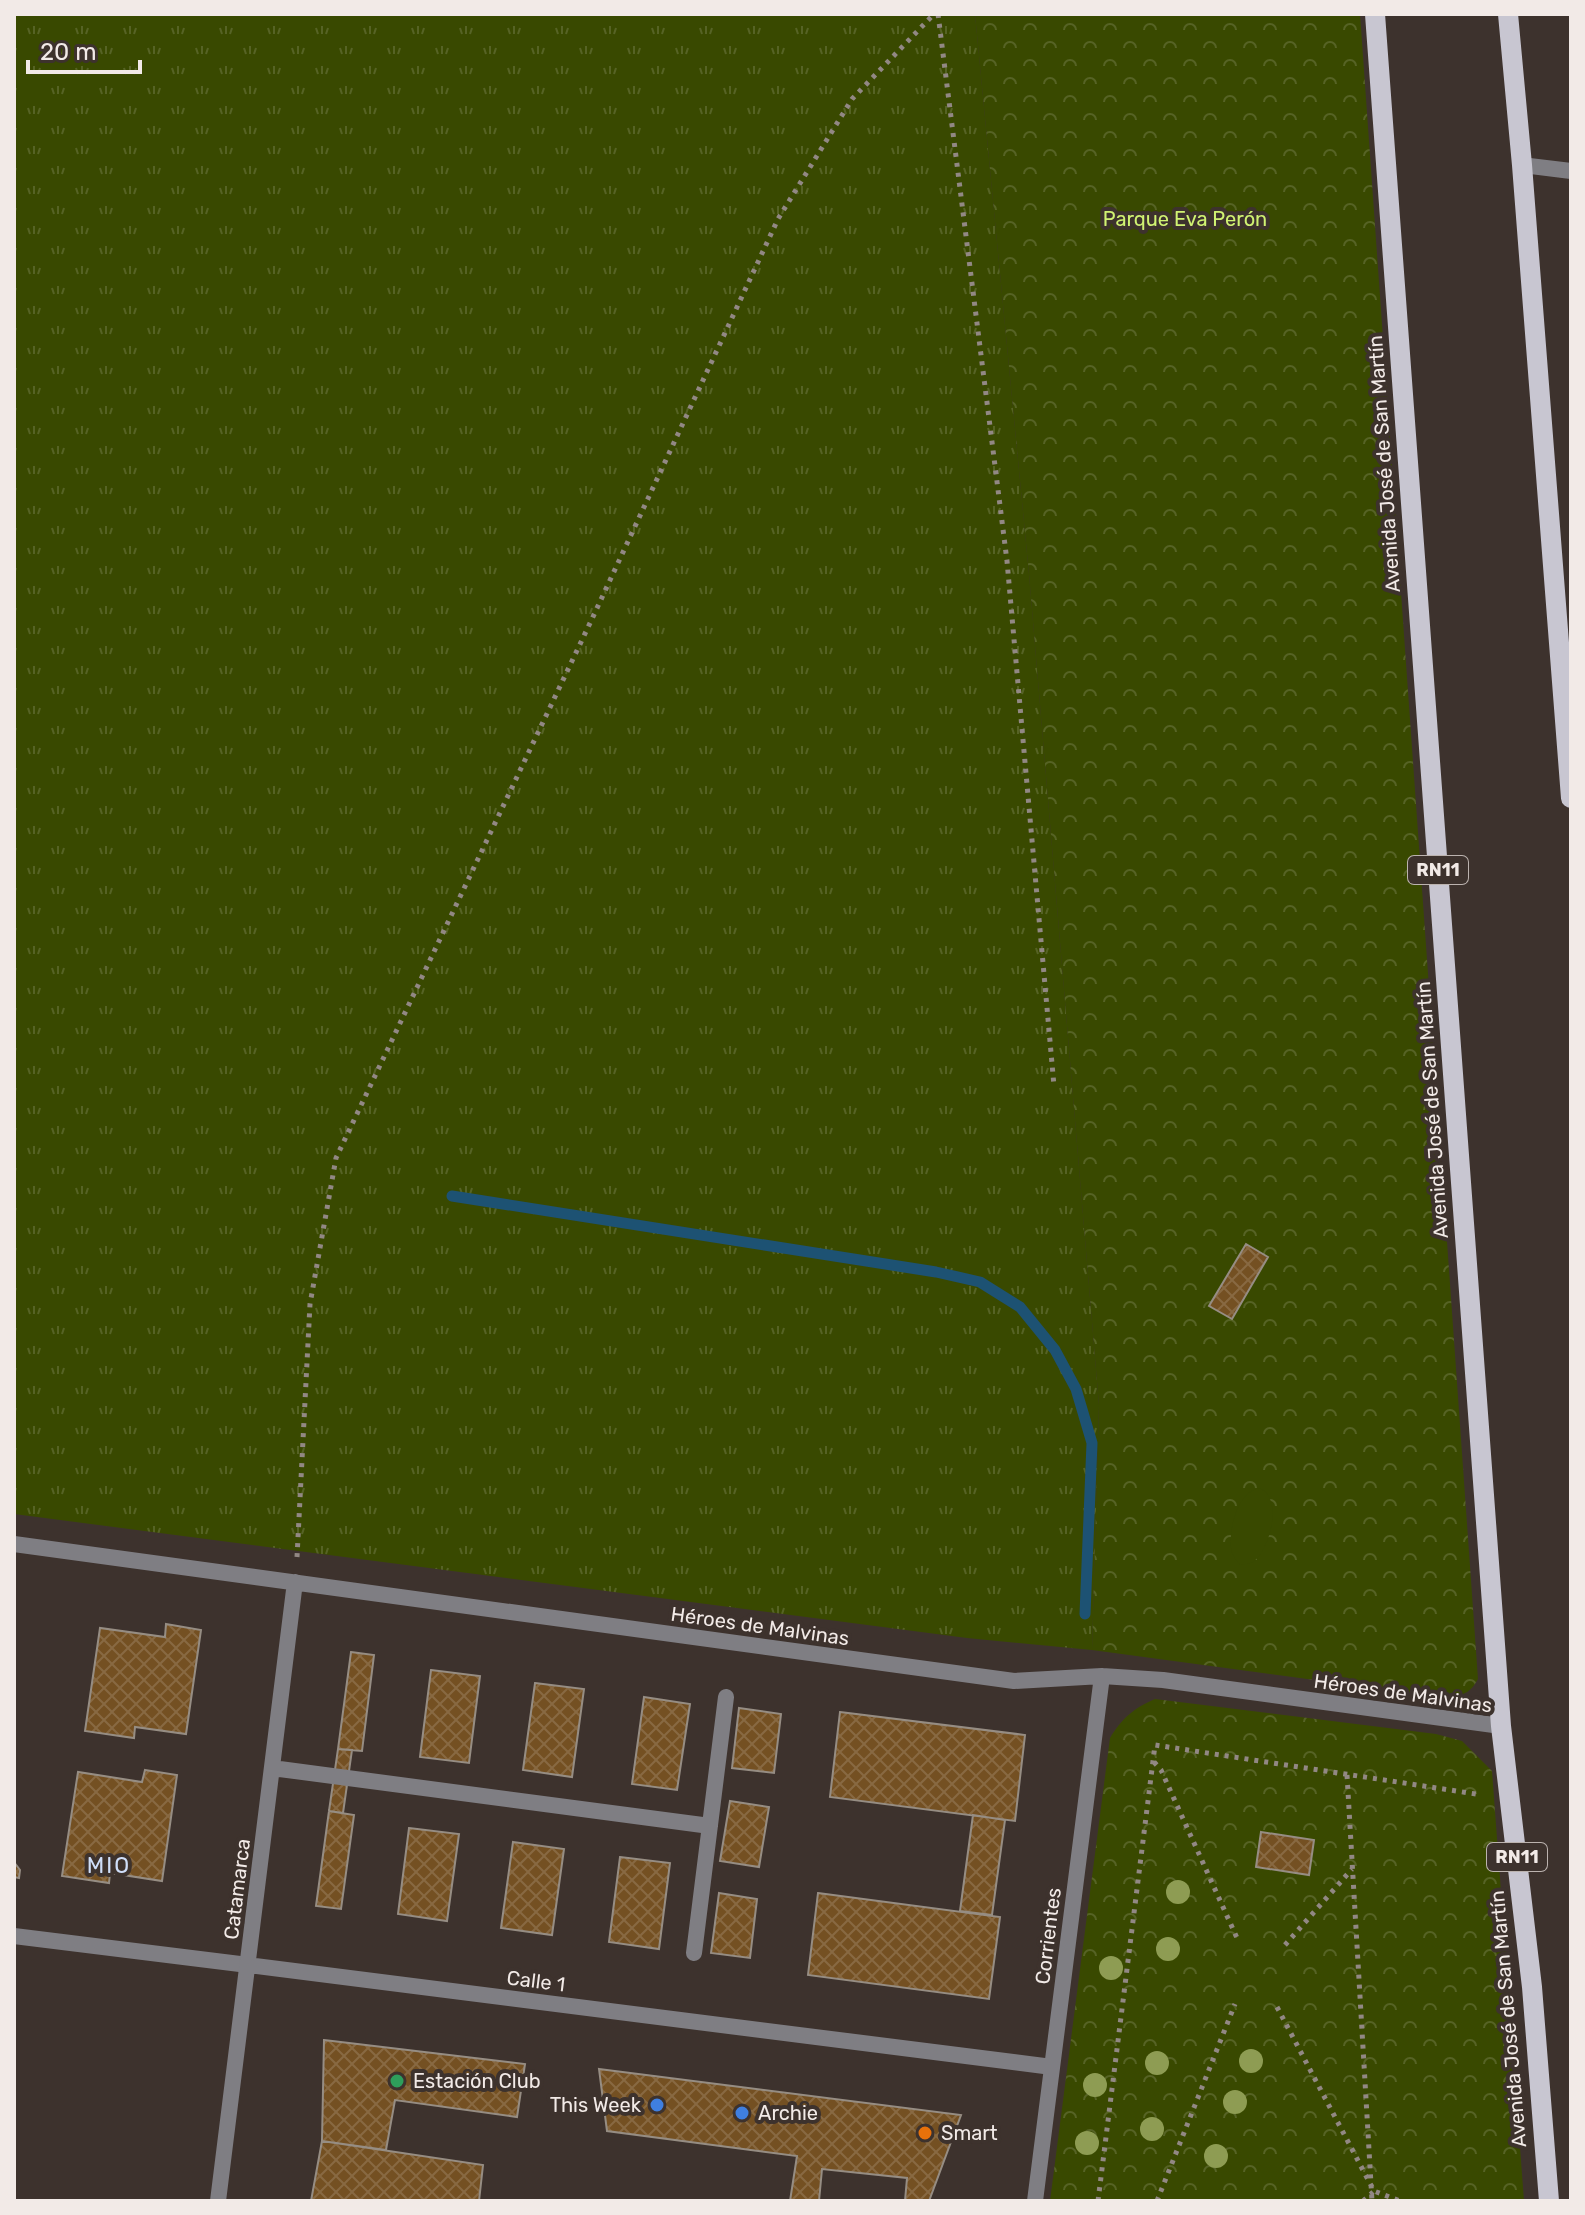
<svg xmlns="http://www.w3.org/2000/svg" width="1585" height="2215" font-family="Rubik,sans-serif">
<defs>
<pattern id="grass-tufts" width="24" height="20" patternUnits="userSpaceOnUse" patternTransform="scale(2)"><rect width="24" height="20" fill="#394900"/><path d="M3 7l-1-3M5 7V3M7 7l1-3M15 17l-1-3M17 17v-4M19 17l1-3" fill="none" stroke="#566325"/></pattern>
<pattern id="park-crowns" width="20" height="18" patternUnits="userSpaceOnUse" patternTransform="scale(2)"><rect width="20" height="18" fill="#394900"/><path d="M2 6a3 3 0 1 1 6 0M12 15a3 3 0 1 1 6 0" fill="none" stroke="#566325"/></pattern>
<pattern id="building-cross-hatch" width="8" height="8" patternUnits="userSpaceOnUse" patternTransform="scale(2)"><rect width="8" height="8" fill="#745022"/><path d="M0 0l8 8M0 8l8-8" fill="none" stroke="#886942"/></pattern>
</defs>
<rect width="100%" height="100%" fill="#3d322d"/>
<path fill="url(#grass-tufts)" d="M14 14H975L1029 574 1099 1405 1092 1650 967 1638 14 1514Z"/>
<path fill="url(#park-crowns)" d="M975 14H1360L1478 1679C1469 1696 1459 1696 1442 1697L1092 1650 1099 1405 1029 574Z
M1155 1699 1436 1734 1462 1741 1492 1771 1524 2201H1050L1110 1738C1122 1718 1134 1708 1155 1699Z"/>
<path fill="#394900" d="M1259 1488C1284 1497 1270 1550 1253 1562 1251 1563 1242 1565 1240 1565 1236 1560 1232 1555 1231 1548 1229 1528 1237 1493 1259 1488Z"/>
<g fill="none" stroke-linecap="round" stroke-linejoin="round">
<path stroke="#1d5273" stroke-width="11" d="M452 1196 936 1272 980 1282 1020 1307 1055 1350 1076 1389 1092 1443 1085 1614"/>
</g>
<path fill="url(#building-cross-hatch)" stroke="#968d83" stroke-width="2" d="M1246 1244 1268 1257 1232 1319 1209 1306Z
M166 1624 201 1630 186 1734 135 1727 134 1738 85 1731 100 1628 165 1637Z
M351 1652 374 1655 362 1751 338 1749Z
M431 1670 480 1676 469 1763 420 1757Z
M535 1683 584 1689 572 1777 523 1770Z
M644 1697 690 1704 677 1790 632 1784Z
M739 1708 781 1714 774 1773 732 1768Z
M840 1712 1025 1735 1015 1821 830 1797Z
M338 1749 352 1750 343 1813 329 1811Z
M145 1770 177 1775 162 1881 110 1873 109 1883 62 1876 78 1772 142 1782Z
M730 1801 769 1807 759 1867 720 1861Z
M329 1811 354 1815 341 1909 316 1906Z
M973 1815 1005 1820 992 1915 960 1911Z
M409 1828 459 1834 447 1921 398 1914Z
M1261 1832 1314 1840 1309 1875 1256 1867Z
M513 1842 564 1849 552 1935 501 1928Z
M620 1857 670 1863 659 1949 609 1942Z
M14 1862 20 1870 19 1878 14 1877Z
M719 1893 757 1899 750 1958 711 1953Z
M818 1893 1000 1917 989 1999 808 1975Z
M324 2040 525 2064 517 2117 395 2100 386 2150 322 2141Z
M599 2069 961 2115 929 2201H905L907 2178 822 2169 819 2201H790L797 2156 607 2131Z
M322 2141 483 2165 479 2201H311Z"/>
<g fill="none" stroke-linecap="round" stroke-linejoin="round">
<path stroke="#928884" stroke-width="5" stroke-dasharray="4 6" stroke-linecap="butt" d="M938 14 1007 561 1054 1086
M297 1557 310 1304 336 1158 591 621 778 219 852 99 934 14
M1154 1762 1161 1770 1237 1938
M1347 1775 1372 2201
M1285 1945 1352 1869
M1277 2007 1374 2191 1400 2201
M1098 2201 1155 1745 1476 1794
M1157 2201 1235 2004
M1363 2201 1373 2192"/>
<path stroke="#7f7e83" stroke-width="16" d="M14 1936 248 1965"/>
<path stroke="#7f7e83" stroke-width="16" d="M1522 165 1571 171
M14 1544 1014 1681 1102 1676 1163 1680 1501 1726
M272 1768 710 1826
M694 1953 726 1697
M248 1965 1052 2067
M218 2201 295 1582
M1035 2201 1102 1676"/>
<path stroke="#c8c6d1" stroke-width="20" d="M1375 14 1501 1726 1532 1987 1549 2201
M1508 14 1522 165 1571 798"/>
</g>
<g fill="#8e9c53">
<circle cx="1178" cy="1892" r="12"/>
<circle cx="1168" cy="1949" r="12"/>
<circle cx="1111" cy="1968" r="12"/>
<circle cx="1251" cy="2061" r="12"/>
<circle cx="1157" cy="2063" r="12"/>
<circle cx="1095" cy="2085" r="12"/>
<circle cx="1235" cy="2102" r="12"/>
<circle cx="1152" cy="2129" r="12"/>
<circle cx="1087" cy="2143" r="12"/>
<circle cx="1216" cy="2156" r="12"/>
</g>
<circle fill="#2e9e5b" stroke="#3d322d" stroke-width="3" cx="397" cy="2081" r="8"/>
<g fill="#3f7fe0" stroke="#3d322d" stroke-width="3">
<circle cx="657" cy="2105" r="8"/>
<circle cx="742" cy="2113" r="8"/>
</g>
<circle fill="#e8710a" stroke="#3d322d" stroke-width="3" cx="925" cy="2133" r="8"/>
<g text-anchor="middle" dominant-baseline="central" stroke-width="8" stroke-linejoin="round" paint-order="stroke">
<g fill="#3d322d" stroke="#bcb3af" stroke-width="2">
<rect x="1408" y="856" width="60" height="28" rx="6"/>
<rect x="1487" y="1843" width="60" height="28" rx="6"/>
</g>
<g font-size="18" font-weight="bold" fill="#f2eae7">
<text x="1438" y="870">RN11</text>
<text x="1517" y="1857">RN11</text>
</g>
<g font-size="20" fill="#d0f272" stroke="#3d322d">
<text x="1185" y="219">Parque Eva Perón</text>
</g>
<g font-size="20" fill="#f2eae7" stroke="#3d322d">
<text transform="translate(1384 464) rotate(-94)">Avenida José de San Martín</text>
<text transform="translate(1432 1110) rotate(-94)">Avenida José de San Martín</text>
<text transform="translate(760 1626) rotate(8)">Héroes de Malvinas</text>
<text transform="translate(1403 1693) rotate(8)">Héroes de Malvinas</text>
<text transform="translate(237 1889) rotate(-83)">Catamarca</text>
<text transform="translate(1048 1936) rotate(-83)">Corrientes</text>
<text transform="translate(536 1981) rotate(7)">Calle 1</text>
<text transform="translate(1508 2019) rotate(-95)">Avenida José de San Martín</text>
</g>
<g font-size="20" fill="#f2eae7" stroke="#3d322d" text-anchor="start">
<text x="413" y="2081">Estación Club</text>
<text x="641" y="2105" text-anchor="end">This Week</text>
<text x="758" y="2113">Archie</text>
<text x="941" y="2133">Smart</text>
</g>
<g font-size="22" letter-spacing="2" fill="#cfdef9" stroke="#3d322d">
<text x="109" y="1865">MIO</text>
</g>
</g>
<rect width="1585" height="2215" fill="none" stroke="#f2eae7" stroke-width="32"/>
<path d="M28 60v12h112v-12" fill="none" stroke="#f2eae7" stroke-width="4"/>
<text x="40" y="60" font-size="24" fill="#f2eae7" stroke="#3d322d" stroke-width="6" paint-order="stroke">20 m</text>
</svg>
